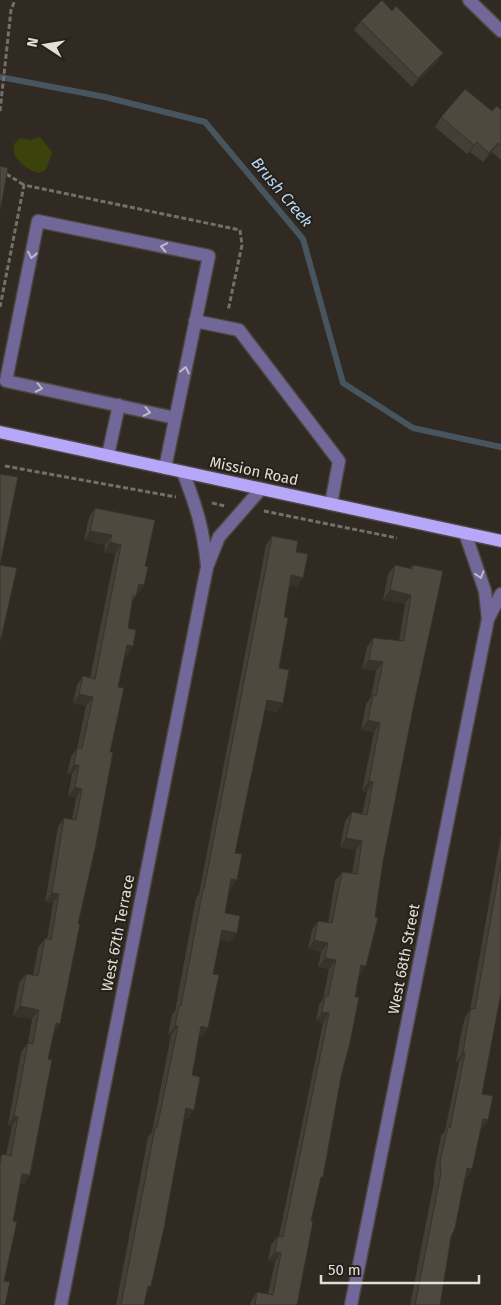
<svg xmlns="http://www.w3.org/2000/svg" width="501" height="1305" font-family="'Fira Sans',sans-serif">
<rect width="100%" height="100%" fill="#302a22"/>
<path fill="#3b420b" d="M40 137 52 152 46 170 39 173C25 170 2 151 20 138L30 140Z"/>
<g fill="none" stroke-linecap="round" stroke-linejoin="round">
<path stroke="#47555f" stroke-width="6" d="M0 77 105 97 205 122 303 239 343 383 413 428 501 447"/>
<g stroke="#4c473f" stroke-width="15">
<path id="minor" d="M469 0 501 31
M195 321 239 330 339 461 331 504
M108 455 119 405
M165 468 209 256 38 221 6 381 175 418
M183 472C196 506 203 527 207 565
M465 533 485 591 488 619
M61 1305 207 567 219 537 261 489
M351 1305 488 619 501 594"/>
</g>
<g stroke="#4c473f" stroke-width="15">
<path id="major" d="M0 432 501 541"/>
</g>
<path stroke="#746f68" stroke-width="3" stroke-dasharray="5 2.5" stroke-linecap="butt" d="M0 111 11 10 15 0
M0 170 24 185
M0 307 24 185 240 230 242 245 228 311
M5 466 176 497
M212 503 225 506
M264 511 397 538"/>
<use href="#minor" stroke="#716899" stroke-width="12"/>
<use href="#major" stroke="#b7a7f8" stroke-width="12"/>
</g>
<path fill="#433e36" d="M361 21 443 53 437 62 412 87 354 30Z
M501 110V160L492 152 483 162 470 152 467 154 435 127 441 117Z
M95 508 155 520 138 594H137L132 602 128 628 133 646 127 655H125L118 687 110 752 78 924 48 1059 30 1175 24 1184H20L13 1221 4 1281 0 1305V1157L2 1154 6 1155 12 1126 8 1125 21 1052 28 1043 32 1019 13 1016 19 983 26 974 33 975 38 948 45 938 47 939 53 903 45 902 58 827 64 818 72 819 76 798 68 796 72 774H67L71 757 77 748 86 706 73 703 77 685 83 676 90 678 115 554 104 552 105 545 84 540 89 517Z
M272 536 296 552 297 587 290 585 284 617 279 668 283 703 276 712 265 710 235 853 231 889H229L225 913 237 933 230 942 220 940 213 974 208 1028 202 1037 199 1036 192 1075 188 1119 184 1118 144 1305H116L148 1137 152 1132 171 1035H168L172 1015 175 1011 196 898 199 894 266 545Z
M395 565 410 568 413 565 414 704 359 975 341 1077 311 1221 297 1305H250L251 1301 257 1292 268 1294 275 1262 268 1261 271 1245 278 1236H279L323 1023 316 1021 319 1005 323 999 329 969 318 967 321 952 308 949 312 930 318 921 328 923 335 881 342 872 352 873 356 850 340 847 345 821 352 812 362 814 367 792 362 791 374 732 361 730 366 704 371 697 376 671 362 669 367 647 373 638 399 641 405 604 383 600 388 574Z
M501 835V993L482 1094 488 1120 482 1129H481L472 1169 466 1178H465L451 1237 440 1305H410L434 1182V1172L441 1136 445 1131 459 1062H456L460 1038 465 1017 470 1010Z"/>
<path fill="#37322c" d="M443 53 437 62 412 87 418 78Z
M477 142 470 152 467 154 474 145Z
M498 143 492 152 483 162 489 153Z
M90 531 112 535 105 545 84 540Z
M110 542 121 545 115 554 104 552Z
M291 575 303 578 297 587 285 584Z
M139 584 144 585 138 594 132 593Z
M390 590 411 595 405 604 383 600Z
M127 645 133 646 127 655 120 654Z
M369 660 383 662 376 671 362 669Z
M79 694 93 697 86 706 73 703Z
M267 700 283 703 276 712 261 709Z
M368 720 380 723 374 732 361 730Z
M74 765H79L72 774H67Z
M369 781 373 782 367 792 362 791Z
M75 787 82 789 76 798 68 796Z
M346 838 362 841 356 850 340 847Z
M231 879 237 880 231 889 225 888Z
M52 893 59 894 53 903 45 902Z
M222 930 237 933 230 942 215 939Z
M314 940 328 943 321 952 308 949Z
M325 958 336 960 329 969 318 967Z
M361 965 366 966 359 976 354 975Z
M20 1006 39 1010 32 1019 13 1016Z
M322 1012 329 1013 323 1023 316 1021Z
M56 1023 60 1024 54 1033Z
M175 1026H178L171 1035H168Z
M201 1026 208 1028 202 1037 195 1035Z
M463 1053H465L459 1062H456Z
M186 1108 194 1110 188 1119 180 1118Z
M14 1116 18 1117 12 1126 8 1125Z
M483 1119 488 1120 482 1129 476 1128Z
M467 1168 472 1169 466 1178 461 1177Z
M22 1174 30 1175 24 1184 16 1183Z
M275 1252 281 1253 275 1262 268 1261Z
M148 1286H151L145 1295Z"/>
<path fill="#4e483f" stroke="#37322c" d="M382 0 392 11 396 6 443 53 418 78 361 21Z
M465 89 492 111 497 106 501 110V145L498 143 489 153 477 142 474 145 441 117Z
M0 166 8 168 0 211Z
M0 474 18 477 0 565 17 568 0 643Z
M95 508 155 520 145 566 148 567 144 585 139 584 136 596H133L128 628 136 630 133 646 127 645 118 687 124 688 110 752H113L95 849 78 924H80L60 1024 56 1023 48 1059 52 1060 30 1175 22 1174 13 1221 17 1222 4 1281 10 1282 5 1305H0V1164L2 1154 11 1156 18 1117 14 1116 28 1043 33 1044 39 1010 20 1006 26 974 38 976 45 938 51 940 59 894 52 893 64 818 76 820 82 789 75 787 79 765H74L77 748H82L93 697 79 694 83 676 95 679 121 545 110 542 112 535 90 531Z
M272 536 298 541 296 552 308 554 303 578 291 575 284 617 288 618 279 668 289 670 283 703 267 700 235 853 242 854 237 880 231 879 225 913 240 916 237 933 222 930 213 974 219 975 208 1028 201 1026 192 1075 200 1077 194 1110 186 1108 164 1228 151 1286H148L144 1305H121L155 1128H157L178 1026H175L179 1006H181L203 889H204Z
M395 565 412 569 413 565 443 571 414 704 383 862 375 917 378 918 366 966 361 965 355 997H359L350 1043 341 1077 323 1177H321L311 1221 313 1222 297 1305H255L257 1292 273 1295 281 1253 275 1252 278 1236 283 1237 329 1013 322 1012 325 996H328L336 960 325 958 328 943 314 940 318 921 332 923 342 872 357 874 362 841 346 838 352 812 367 815 373 782 369 781 380 723 368 720 373 695 376 696 383 662 369 660 373 638 404 641 411 595 390 590Z
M501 861V993L482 1094 493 1096 488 1120 483 1119 472 1169 467 1168 455 1228 451 1237 440 1305H415L441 1173 440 1162 448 1127 450 1128 465 1053H463L467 1028 471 1008 475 1009Z"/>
<defs><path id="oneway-chevron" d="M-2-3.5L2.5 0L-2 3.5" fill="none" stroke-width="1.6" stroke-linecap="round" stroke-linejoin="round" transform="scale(1.25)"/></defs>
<g stroke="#c0bbc6">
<use href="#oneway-chevron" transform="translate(164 247) rotate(-169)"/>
<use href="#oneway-chevron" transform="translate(32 255) rotate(101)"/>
<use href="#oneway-chevron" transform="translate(185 370) rotate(-78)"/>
<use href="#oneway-chevron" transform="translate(39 388) rotate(12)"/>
<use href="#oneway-chevron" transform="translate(147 412) rotate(12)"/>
<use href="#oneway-chevron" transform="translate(480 575) rotate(73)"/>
</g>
<g text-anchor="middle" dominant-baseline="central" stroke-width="4" stroke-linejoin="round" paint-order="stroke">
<g font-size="15" fill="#e2ded9" stroke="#262119">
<text transform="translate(254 471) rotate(12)">Mission Road</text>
<text transform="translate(118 933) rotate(-79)">West 67th Terrace</text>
<text transform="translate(404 959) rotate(-79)">West 68th Street</text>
</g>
<g font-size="16" font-style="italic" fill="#b6d8f6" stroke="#262119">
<text transform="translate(282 192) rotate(50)">Brush Creek</text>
</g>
</g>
<g transform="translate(45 45) rotate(282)" stroke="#262119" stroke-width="4" paint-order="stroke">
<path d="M0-4L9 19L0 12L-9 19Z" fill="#e2ded9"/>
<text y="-8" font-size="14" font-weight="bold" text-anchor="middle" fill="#e2ded9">N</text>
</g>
<path d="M321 1275v8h158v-8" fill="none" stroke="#e2ded9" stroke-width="2.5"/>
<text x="328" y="1275" font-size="15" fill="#e2ded9" stroke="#262119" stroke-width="4" paint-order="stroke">50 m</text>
</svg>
